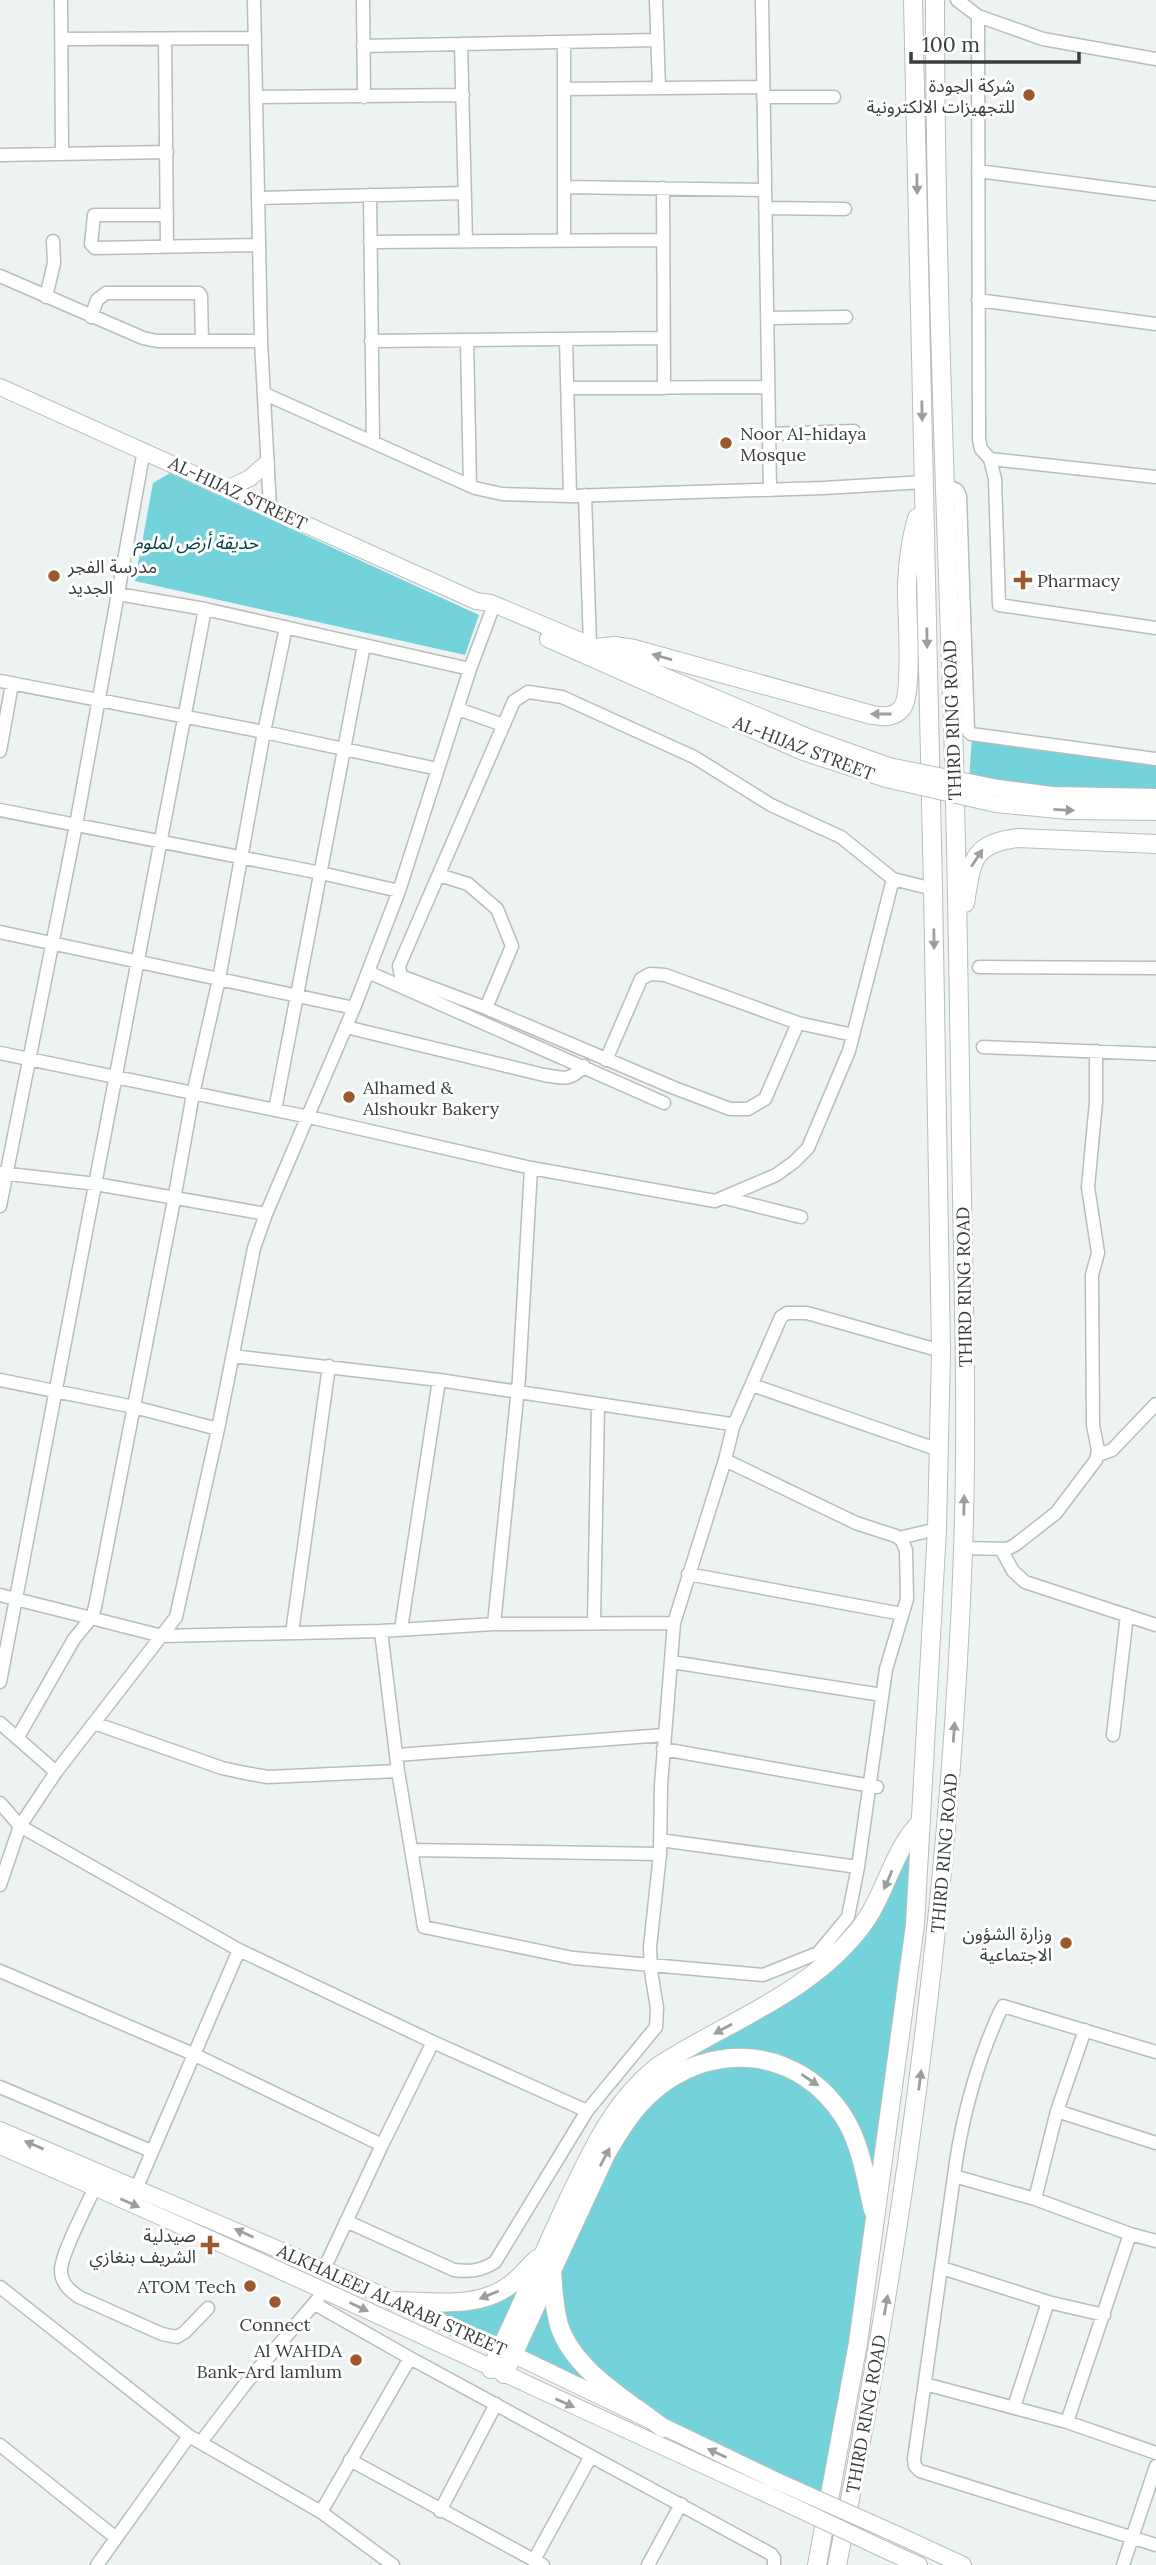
<svg xmlns="http://www.w3.org/2000/svg" width="1156" height="2565" font-family="Lora,'Noto Sans Arabic',serif">
<rect width="100%" height="100%" fill="#edf3f3"/>
<path fill="#74d3da" d="M170 473 479 615 465 655 135 581 153 483Z
M972 735 1156 759V796L969 782Z
M919 1827 875 2210 836 2103 770 2057 693 2065 680 2055 839 1956Z
M739 2060 810 2083 841 2121 871 2217 828 2503 663 2427 595 2371 563 2327 554 2269 637 2112 682 2075Z
M539 2259 500 2347 398 2302 466 2304Z
M551 2270 572 2351 657 2424 513 2354Z"/>
<g fill="none" stroke-linecap="round" stroke-linejoin="round">
<g stroke="#b8bdbd" stroke-width="15">
<path id="minor" d="M61 0 62 154
M254 0 261 341 270 508
M363 0 364 97
M656 0 659 88
M762 0 770 490
M957 0 978 16 1043 39 1156 59
M978 16 979 439 981 449 990 459 995 479 999 605 1156 628
M61 39 255 38
M165 39 167 246
M564 42V241
M461 44 466 241
M363 46 657 40
M564 89 763 87
M256 97 463 95
M763 97H834
M0 155 167 152
M978 171 1156 194
M564 187 765 190
M663 188 664 388
M370 195 373 442
M258 198 465 193
M765 208 845 209
M167 215H94L91 244 95 248 259 245
M370 242 663 240
M0 276 143 338 157 341H261
M46 297 54 263 53 241
M978 300 1156 324
M91 317 97 300 106 293H199L201 296 202 341
M767 318 846 317
M566 340 570 496
M371 341 663 338
M467 341 470 486
M568 388 768 387
M265 394 475 488 502 494 570 496 823 488 924 482
M769 434 854 431
M990 459 1156 477
M945 485 957 490 960 496 968 731 971 734 1156 759
M585 495 590 645
M118 594 205 609 470 669
M491 613 470 669 399 891 354 1008 266 1214 254 1248 218 1429 176 1617 56 1772 20 1826 239 1950 433 2042 587 2111
M0 681 264 732 438 769
M458 709 503 725
M0 751 12 684
M0 810 321 873 399 891
M439 875 468 884 497 909 512 946 486 1008
M0 932 354 1008
M979 967 1156 968
M368 972 664 1103
M798 1023 765 1099 748 1109H730L672 1087 486 1008 401 976 399 966 514 701 528 692 562 697 694 757 771 805 841 837 893 879 933 889
M346 1027 544 1075C563 1078 569 1082 584 1066
M983 1047 1156 1054
M0 1053 309 1117 531 1168 715 1201 776 1175 794 1162 808 1148 849 1051 893 879
M606 1060 641 979 650 974 665 975 798 1023 853 1035
M275 1110 364 645
M0 1173 96 1184 266 1214
M725 1198 801 1217
M0 1206 76 825 144 450
M233 1356 439 1380 731 1424 733 1427 725 1460 674 1623 661 1785 660 1854 650 1947 651 1971 657 2008 656 2027 587 2111 495 2262C481 2271 469 2272 454 2270L346 2221
M0 1380 134 1407 218 1429
M752 1385 939 1450
M733 1427 781 1317 787 1313H807L941 1351
M1098 1455 1112 1450 1156 1404
M899 1538 937 1529
M964 1548 1007 1549 1015 1545 1056 1513 1096 1460 1098 1450 1093 1425 1092 1275 1098 1253 1088 1187 1096 1102V1051
M1001 1549 1013 1571 1025 1582 1156 1625
M688 1574 902 1614
M0 1595 162 1636 381 1631 494 1624 674 1623
M594 1622 598 1405
M494 1624 519 1378 531 1168
M401 1629 439 1380
M381 1631 398 1771 424 1927 573 1958 763 1975 818 1953 848 1917 858 1867 886 1669 907 1599 906 1550 902 1541 896 1536 856 1523 725 1460
M292 1633 329 1366
M672 1662 882 1695
M0 1682 205 609
M0 1723 56 1772
M94 1723 222 1768 245 1773 268 1777 398 1771
M1113 1735 1127 1615
M18 1737 74 1639 92 1617 95 1607 174 1200 193 1094 219 979 264 732 286 627
M663 1749 877 1787
M397 1755 664 1735
M0 1803 20 1826 0 1885
M660 1840 858 1867
M411 1850 660 1854
M0 1971 193 2054 382 2145 433 2042
M0 2087 151 2151
M1057 2111 1156 2143
M954 2176C960 2129 971 2085 988 2040 993 2029 997 2016 1003 2006L1156 2052
M95 2187C87 2205 61 2254 61 2270 61 2283 69 2290 79 2297L162 2334 177 2337 185 2332 208 2308
M137 2187 239 1950
M1035 2199 1057 2111 1085 2030
M1156 2241 1130 2234 1035 2199 954 2176 914 2459 915 2466 920 2471 1156 2545
M942 2268 1048 2302 1014 2407
M324 2269 382 2145
M0 2287 189 2436 321 2512 393 2565
M1048 2302 1104 2315
M315 2304 410 2358 771 2554 774 2558V2565
M925 2384 1067 2422 1156 2453
M1067 2422 1130 2234
M201 2442 246 2383 318 2299
M0 2445 116 2538
M350 2460 543 2565
M440 2511 496 2404
M321 2512 410 2358
M534 2560 591 2456
M97 2565 189 2436
M648 2565 681 2504
M1123 2565 1156 2466"/>
</g>
<g stroke="#b8bdbd" stroke-width="18">
<path id="major" d="M0 387 476 601 491 603 808 737 889 766
M227 489 250 478 266 464
M548 639 803 752 886 779
M998 788 1052 795 1156 797
M996 804 1069 811 1156 812
M0 2130 324 2269 512 2354 779 2482
M0 2146C259 2258 514 2379 771 2496
M898 2535 963 2565
M892 2553 919 2565"/>
</g>
<g stroke="#b8bdbd" stroke-width="20">
<path id="highway" d="M595 648 615 646 634 649 872 715C883 717 894 718 902 708 914 693 906 607 907 583 908 562 911 538 917 518
M965 903C972 861 971 844 1018 838L1156 844
M552 2270C553 2289 554 2307 559 2325 573 2370 627 2400 663 2428
M393 2301C431 2301 477 2310 510 2285 520 2278 528 2267 537 2259
M491 2369C519 2313 542 2255 569 2198 594 2147 612 2104 657 2067 724 2023 805 1996 857 1932 886 1898 891 1851 921 1822
M504 2374 607 2152C619 2132 631 2112 648 2096 709 2038 800 2046 845 2119 861 2145 866 2180 873 2210
M817 2565 858 2343 915 1925 937 1529 941 1351 933 889 913 0
M837 2565C905 2230 951 1894 963 1552 968 1414 963 1276 961 1138 959 1000 957 862 953 724 945 483 935 241 935 0"/>
</g>
<use href="#minor" stroke="#fff" stroke-width="12"/>
<use href="#major" stroke="#fff" stroke-width="16"/>
<use href="#highway" stroke="#fff" stroke-width="18"/>
<g stroke="#b8bdbd" stroke-width="18" stroke-linecap="butt">
<path id="major-bridge" d="M889 766 998 788
M886 779 996 804
M779 2482 898 2535
M771 2496 892 2553"/>
</g>
<use href="#major-bridge" stroke="#fff" stroke-width="16"/>
</g>
<defs><path id="oneway-solid" d="M-6-.8H1V-3.2L6.5 0L1 3.2V.8H-6Z" transform="scale(1.75)"/></defs>
<g fill="#9d9e9e">
<use href="#oneway-solid" transform="translate(917 184) rotate(89)"/>
<use href="#oneway-solid" transform="translate(922 411) rotate(89)"/>
<use href="#oneway-solid" transform="translate(927 638) rotate(89)"/>
<use href="#oneway-solid" transform="translate(662 657) rotate(-164)"/>
<use href="#oneway-solid" transform="translate(881 714) rotate(180)"/>
<use href="#oneway-solid" transform="translate(1064 810) rotate(3)"/>
<use href="#oneway-solid" transform="translate(977 858) rotate(-57)"/>
<use href="#oneway-solid" transform="translate(934 939) rotate(89)"/>
<use href="#oneway-solid" transform="translate(964 1505) rotate(-89)"/>
<use href="#oneway-solid" transform="translate(954 1732) rotate(-86)"/>
<use href="#oneway-solid" transform="translate(888 1880) rotate(113)"/>
<use href="#oneway-solid" transform="translate(723 2029) rotate(151)"/>
<use href="#oneway-solid" transform="translate(810 2080) rotate(34)"/>
<use href="#oneway-solid" transform="translate(920 2080) rotate(-83)"/>
<use href="#oneway-solid" transform="translate(34 2145) rotate(-157)"/>
<use href="#oneway-solid" transform="translate(605 2157) rotate(-62)"/>
<use href="#oneway-solid" transform="translate(130 2203) rotate(24)"/>
<use href="#oneway-solid" transform="translate(244 2233) rotate(-156)"/>
<use href="#oneway-solid" transform="translate(489 2295) rotate(158)"/>
<use href="#oneway-solid" transform="translate(886 2305) rotate(-80)"/>
<use href="#oneway-solid" transform="translate(359 2307) rotate(25)"/>
<use href="#oneway-solid" transform="translate(565 2403) rotate(24)"/>
<use href="#oneway-solid" transform="translate(717 2453) rotate(-155)"/>
</g>
<g fill="#9d592c" stroke="#fff" stroke-width="2.5">
<circle cx="1029" cy="95" r="7"/>
<circle cx="726" cy="443" r="7"/>
<circle cx="54" cy="576" r="7"/>
<path d="M1019.5 569.5h7v7h7v7h-7v7h-7v-7h-7v-7h7z"/>
<circle cx="349" cy="1097" r="7"/>
<circle cx="1066" cy="1943" r="7"/>
<path d="M206.5 2234.5h7v7h7v7h-7v7h-7v-7h-7v-7h7z"/>
<circle cx="250" cy="2286" r="7"/>
<circle cx="275" cy="2302" r="7"/>
<circle cx="356" cy="2360" r="7"/>
</g>
<g text-anchor="middle" dominant-baseline="central" stroke-width="6" stroke-linejoin="round" paint-order="stroke">
<g font-size="18" fill="#3b3d3d" stroke="#fff" text-anchor="end">
<text x="1015" y="85">شركة الجودة<tspan x="1015" dy="21">للتجهيزات الالكترونية</tspan></text>
<text x="740" y="433" text-anchor="start">Noor Al-hidaya<tspan x="740" dy="21">Mosque</tspan></text>
<text x="68" y="566" text-anchor="start">مدرسة الفجر<tspan x="68" dy="21">الجديد</tspan></text>
<text x="1037" y="580" text-anchor="start">Pharmacy</text>
<text x="363" y="1087" text-anchor="start">Alhamed &amp;<tspan x="363" dy="21">Alshoukr Bakery</tspan></text>
<text x="1052" y="1933">وزارة الشؤون<tspan x="1052" dy="21">الاجتماعية</tspan></text>
<text x="196" y="2235">صيدلية<tspan x="196" dy="21">الشريف بنغازي</tspan></text>
<text x="236" y="2286">ATOM Tech</text>
<text x="275" y="2324" text-anchor="middle">Connect</text>
<text x="342" y="2350">Al WAHDA<tspan x="342" dy="21">Bank-Ard lamlum</tspan></text>
</g>
<g font-size="18" fill="#3b3d3d" stroke="#fff">
<text transform="translate(238 493) rotate(25)">AL-HIJAZ STREET</text>
<text transform="translate(952 720) rotate(-92)">THIRD RING ROAD</text>
<text transform="translate(804 748) rotate(21)">AL-HIJAZ STREET</text>
<text transform="translate(964 1287) rotate(-91)">THIRD RING ROAD</text>
<text transform="translate(944 1853) rotate(-85)">THIRD RING ROAD</text>
<text transform="translate(392 2300) rotate(24)">ALKHALEEJ ALARABI STREET</text>
<text transform="translate(866 2414) rotate(-80)">THIRD RING ROAD</text>
</g>
<g font-size="18" font-style="italic" fill="#004044" stroke="#fff">
<text x="196" y="542">حديقة أرض لملوم</text>
</g>
</g>
<path d="M911 52v10h168v-10" fill="none" stroke="#3b3d3d" stroke-width="3.5"/>
<text x="922" y="52" font-size="21" fill="#3b3d3d" stroke="#ffffff" stroke-width="5" paint-order="stroke">100 m</text>
</svg>
